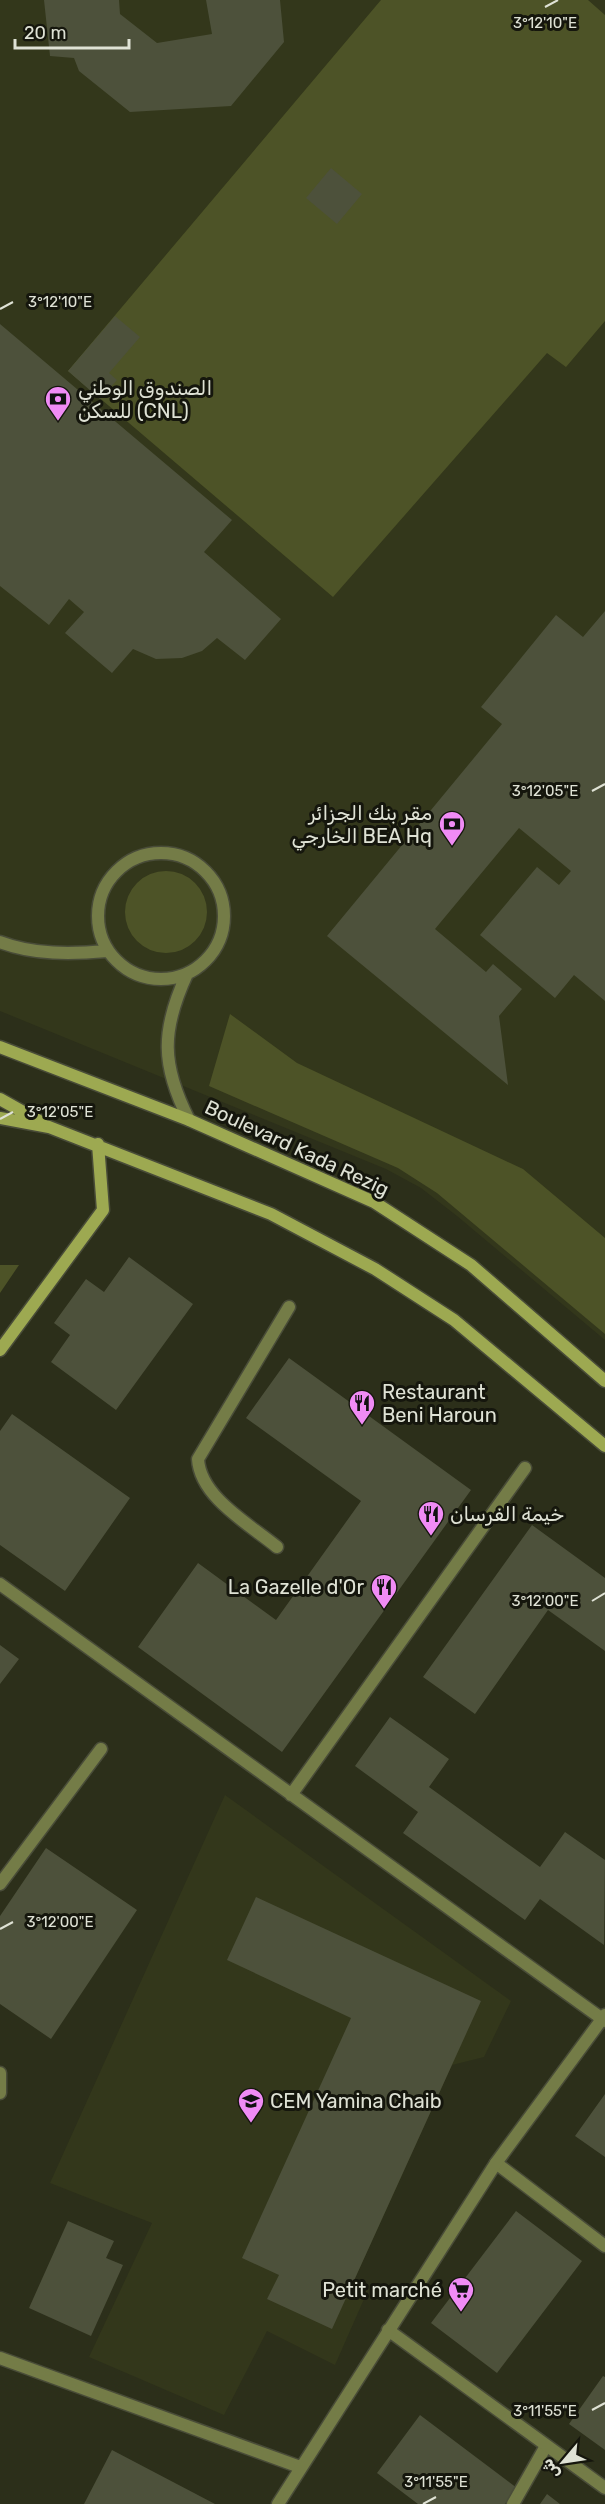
<svg xmlns="http://www.w3.org/2000/svg" width="605" height="2504" font-family="Rubik,'Noto Sans Arabic',sans-serif">
<rect width="100%" height="100%" fill="#2c2f1a"/>
<path fill="#33371b" d="M0 0H605V1340L457 1216 421 1188 386 1169 0 1011Z
M225 1795 511 2001 484 2057 452 2065 353 2283 368 2290 335 2365 267 2331 224 2415 89 2357 152 2223 50 2183Z"/>
<path fill="#4d5327" d="M381 0H588L605 15V321L566 367 547 353 333 597 68 371Z
M125 912a41 41 0 1 1 82 0a41 41 0 1 1-82 0Z
M230 1014 297 1063 523 1169 605 1238V1334L437 1193 398 1168 209 1086Z
M0 1265H19L0 1293Z"/>
<path fill="#4d513b" d="M44 0H119L120 14 157 43 212 34 206 0H280L284 42 231 106 130 112 79 71 74 58 50 56Z
M331 168 362 194 337 224 306 198Z
M115 316 140 337 109 373 117 380 100 399 68 371Z
M0 324 232 520 204 552 281 619 245 660 217 638 202 651 182 658 156 659 133 649 112 673 65 633 84 612 69 599 49 625 0 586Z
M605 611V1001L574 975 555 998 480 935 537 867 559 885 571 871 519 828 435 929 486 972 493 964 522 989 499 1016 508 1085 327 936 502 724 481 707 556 615 583 637Z
M129 1257 193 1304 116 1410 51 1362 70 1335 54 1323 86 1279 104 1292Z
M289 1358 471 1490 282 1752 138 1647 198 1563 276 1620 361 1501 246 1418Z
M12 1414 130 1498 65 1591 0 1545V1431Z
M532 1525 605 1578V1651L548 1610 475 1714 423 1677Z
M0 1645 19 1659 0 1684Z
M390 1717 449 1759 429 1787 540 1867 565 1832 605 1860 604 1945 540 1899 525 1920 403 1833 418 1812 355 1766Z
M46 1848 137 1910 51 2039 0 2004V1916Z
M256 1897 481 2001 332 2329 267 2299 279 2275 242 2258 351 2018 227 1960Z
M605 2094V2157L575 2136Z
M516 2211 582 2261 497 2373 431 2323Z
M68 2221 114 2241 106 2258 123 2265 91 2336 29 2308Z
M603 2376 605 2377V2450L569 2424Z
M420 2415 517 2488 505 2504H418L377 2473Z
M112 2450 215 2504H84Z
M547 2494 560 2504H540Z"/>
<g fill="none" stroke-linecap="round" stroke-linejoin="round">
<g stroke="#494c38" stroke-width="15">
<path id="lane" d="M98 916a63 63 0 1 1 126 0a63 63 0 1 1-126 0Z
M0 942C34 955 72 954 107 951
M187 974C161 1030 161 1065 189 1120
M277 1547C249 1524 200 1497 198 1459L289 1307
M0 1884 101 1749
M496 2163 605 2246
M513 2504 546 2446"/>
</g>
<g stroke="#494c38" stroke-width="15">
<path id="street" d="M0 1584 605 2021
M291 1795 525 1468
M0 2073V2093
M388 2330 605 2488
M0 2358 300 2467
M278 2504 496 2163 605 2015"/>
</g>
<g stroke="#494c38" stroke-width="15">
<path id="secondary" d="M0 1047 189 1120 374 1202 471 1265 605 1381
M0 1099 41 1122
M0 1118 49 1127 271 1214 375 1269 454 1320 605 1446
M0 1350 103 1210 98 1144"/>
</g>
<use href="#lane" stroke="#747c47" stroke-width="12"/>
<use href="#street" stroke="#747c47" stroke-width="12"/>
<use href="#secondary" stroke="#9da951" stroke-width="12"/>
</g>
<path fill="none" stroke="#dfe2d5" stroke-width="2" d="M545 7 558 0M0 309 13 302M592 791 605 784M0 1119 13 1112M592 1601 605 1593M0 1929 13 1922M592 2410 605 2403M423 2504 436 2497"/>
<defs>
<g id="bank-pin" transform="scale(1.35)"><path d="M0 17L-7.5 6A9.5 9.5 0 1 1 7.5 6Z" fill="#f08bf5" stroke="#15160d"/><path d="M-6-4H6V4H-6ZM0-2.3a2.3 2.3 0 1 0 0 4.6a2.3 2.3 0 1 0 0-4.6Z" fill="#111"/></g>
<g id="restaurant-pin" transform="scale(1.35)"><path d="M0 17L-7.5 6A9.5 9.5 0 1 1 7.5 6Z" fill="#f08bf5" stroke="#15160d"/><path d="M-5-6h1v4h1v-4h1v4h1v-4h1v5L-1.5 .5V6h-2V.5L-5-1ZM5-6V6H3V1.5H1.5Q1.5-4 5-6Z" fill="#111"/></g>
<g id="school-pin" transform="scale(1.35)"><path d="M0 17L-7.5 6A9.5 9.5 0 1 1 7.5 6Z" fill="#f08bf5" stroke="#15160d"/><path d="M0-5L7-2L0 1L-7-2ZM-4 1L0 2.5L4 1V4Q0 6-4 4Z" fill="#111"/></g>
<g id="supermarket-pin" transform="scale(1.35)"><path d="M0 17L-7.5 6A9.5 9.5 0 1 1 7.5 6Z" fill="#f08bf5" stroke="#15160d"/><path d="M-6-5.5h2.5l.6 2H6L4.5 2H-2.5L-4.4-4H-6ZM-1.5 3.2a1.3 1.3 0 1 0 .1 0ZM3 3.2a1.3 1.3 0 1 0 .1 0Z" fill="#111"/></g>
</defs>
<g fill-rule="evenodd">
<use href="#bank-pin" x="58" y="399"/>
<use href="#bank-pin" x="452" y="824"/>
<use href="#restaurant-pin" x="362" y="1403"/>
<use href="#restaurant-pin" x="431" y="1514"/>
<use href="#restaurant-pin" x="384" y="1587"/>
<use href="#school-pin" x="251" y="2101"/>
<use href="#supermarket-pin" x="461" y="2290"/>
</g>
<g text-anchor="middle" dominant-baseline="central" stroke-width="6" stroke-linejoin="round" paint-order="stroke">
<g font-size="20" fill="#dfe2d5" stroke="#15160d" text-anchor="start">
<text x="78" y="388">الصندوق الوطني<tspan x="78" dy="23">للسكن (CNL)</tspan></text>
<text x="432" y="813" text-anchor="end">مقر بنك الجزائر<tspan x="432" dy="23">الخارجي BEA Hq</tspan></text>
<text x="382" y="1392">Restaurant<tspan x="382" dy="23">Beni Haroun</tspan></text>
<text x="450" y="1514">خيمة الفرسان</text>
<text x="364" y="1587" text-anchor="end">La Gazelle d'Or</text>
<text x="270" y="2101">CEM Yamina Chaib</text>
<text x="442" y="2290" text-anchor="end">Petit marché</text>
</g>
<g font-size="20" fill="#dfe2d5" stroke="#15160d">
<text transform="translate(297 1148) rotate(25)">Boulevard Kada Rezig</text>
</g>
</g>
<g font-size="15" text-anchor="middle" fill="#dfe2d5" stroke="#15160d" stroke-width="6" stroke-linejoin="round" paint-order="stroke">
<text x="545" y="28">3°12'10"E</text>
<text x="60" y="307">3°12'10"E</text>
<text x="545" y="796">3°12'05"E</text>
<text x="60" y="1117">3°12'05"E</text>
<text x="545" y="1606">3°12'00"E</text>
<text x="60" y="1927">3°12'00"E</text>
<text x="545" y="2416">3°11'55"E</text>
<text x="436" y="2487">3°11'55"E</text>
</g>
<g transform="translate(563 2462) rotate(241)" stroke="#15160d" stroke-width="4.5" paint-order="stroke">
<path d="M0-4.5L10 22L0 15L-10 22Z" fill="#dfe2d5"/>
<text y="-9" font-size="16" font-weight="bold" text-anchor="middle" fill="#dfe2d5">ش</text>
</g>
<path d="M15 39v9h114v-9" fill="none" stroke="#dfe2d5" stroke-width="3"/>
<text x="24" y="39" font-size="18" fill="#dfe2d5" stroke="#15160d" stroke-width="4.5" paint-order="stroke">20 m</text>
</svg>
